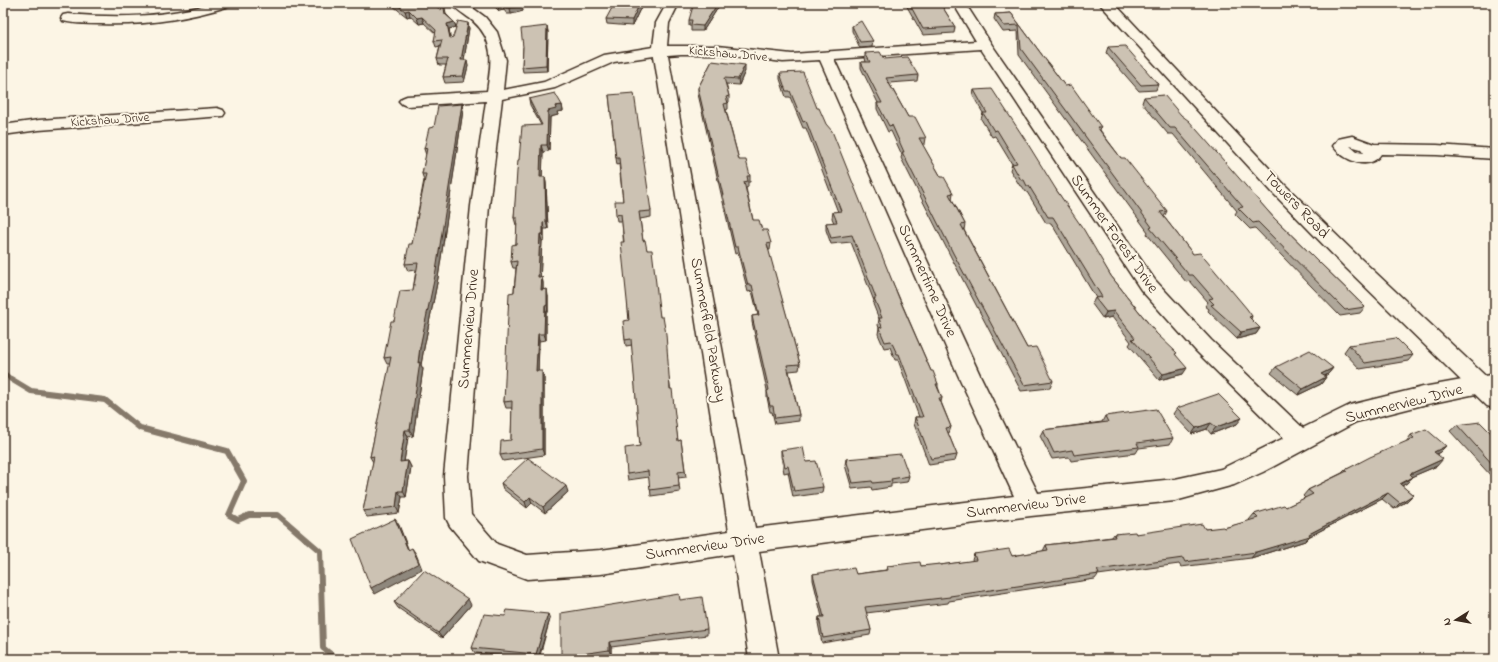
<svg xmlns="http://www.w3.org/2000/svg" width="1498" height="662" font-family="'Indie Flower',sans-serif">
<rect width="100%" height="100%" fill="#fcf5e5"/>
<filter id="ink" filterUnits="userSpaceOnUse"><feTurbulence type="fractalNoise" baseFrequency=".025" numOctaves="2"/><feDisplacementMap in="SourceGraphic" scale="8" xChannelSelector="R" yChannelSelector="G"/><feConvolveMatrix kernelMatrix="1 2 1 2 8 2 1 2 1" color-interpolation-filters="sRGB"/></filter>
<g filter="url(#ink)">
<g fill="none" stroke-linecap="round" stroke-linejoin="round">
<path stroke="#85796b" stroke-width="4.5" d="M3 372 12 380"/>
<path stroke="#85796b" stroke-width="6" d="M11 379 31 391 105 400 140 428 227 451 244 481 229 515 238 520 249 515H278L320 551 323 648 337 659"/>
<g stroke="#3b2a1e" stroke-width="3">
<path id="street" d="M212 3H231L230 6C187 19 144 26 100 24 88 24 75 24 63 21L61 18 63 15 68 14C116 18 165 18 212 3Z
M451 3H466L485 17 497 32 506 60 503 90 544 82 604 55 653 47 656 23 667 3H679L669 23 667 46H717L792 54 976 41 953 3H965L992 45 1155 280 1211 340 1303 428 1350 405 1423 387 1490 375H1495V393L1490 391 1423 405 1356 422 1263 472 1234 485 1175 501 1031 516 759 551 779 659H749L733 554 601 574 527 579 479 561 450 526 446 518 444 476 471 206 486 101 407 106 402 104 399 101 402 98 407 96 487 91C491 65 496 41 473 21 466 15 456 10 451 3ZM981 49 1141 290 1196 351 1284 438 1221 469 1175 479 1038 493 980 375 834 59ZM681 54H717L783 62 820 60 958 375 1014 496 755 528 668 55ZM654 56 729 531 601 550 527 555 497 544 471 514 468 476 489 206 502 99 555 88 614 62Z
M217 108 223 110 225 113 223 116 39 130 3 135V125L39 120Z
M1352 136 1374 144 1437 145 1495 149V159L1437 155 1381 154C1369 172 1343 160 1333 146L1338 139ZM1350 146 1361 149 1364 153 1357 152Z"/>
</g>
<g stroke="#3b2a1e" stroke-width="3">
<path id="secondary" d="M1099 3H1114L1284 184 1359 257 1495 385V408L1487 406 1345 267 1272 192Z"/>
</g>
<use href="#street" fill="#fcf5e5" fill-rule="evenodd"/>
<use href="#secondary" fill="#fcf5e5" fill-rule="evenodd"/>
</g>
<path fill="#afa79a" stroke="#3b2a1e" d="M392 3H432L441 10 445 7 446 14 454 22 456 27 449 29 450 38 453 37 469 28 464 60 468 66 464 82 445 83 443 77 446 65H439L437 59 440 46 436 47 434 41 436 34 424 23 419 24 410 16 407 17 393 6Z
M490 3H520L523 11 511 14H507L504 10 499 11 494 6Z
M618 3H646L639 11 632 26 607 24 606 19Z
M721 3 703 31H691V26H689V20Z
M905 3H940L955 27 954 33 923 35Z
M1011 13 1065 86 1101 127 1100 130 1121 158 1167 211 1164 217 1193 254 1252 316 1251 319 1260 328 1256 334 1237 339 1208 311 1209 309 1205 306 1208 302 1190 281 1186 282 1147 234 1148 232 1019 55 1018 31 1003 32 994 19 995 14Z
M547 26 548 32 547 71 523 72 522 67 523 47Z
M852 26 873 41 872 47 860 48 852 31Z
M1108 47 1158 84 1156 90 1139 91 1106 53Z
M865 53 884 59 918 75 917 81 889 83 908 117 926 138 925 144H922L941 177 953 193 952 199 965 224 964 230 1027 348 1053 381 1050 388 1021 391 952 259 901 158 902 155 891 131 888 132 877 109V103H878L861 68V62H866L865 58Z
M712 61 745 71 739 85 726 84 729 96V102L728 103V109L726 110 739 160 750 176V182H748V187L746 188 753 220 762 230 771 243 770 250H768L800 364 799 370 789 371 799 415V421L775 424 772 412H770L767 397V390L752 322V316L758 315 752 291 748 292 738 253 735 254 698 94V88Z
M780 73 817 108 931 371 938 384V387L942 398 941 402 951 427 949 433H948L957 455 955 461 929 465 914 424 915 417H919L898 360H895L890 347 884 348 878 334 879 328 878 325 879 319 873 304 874 301 851 242 831 244 826 230V223H834L832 218 833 212H838L806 128H803L790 97H786L780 79Z
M974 90 1057 191 1111 276 1156 333 1176 355 1183 374 1159 380 1129 345 1131 342 1112 317 1103 319 1092 304 1095 298H1096L1051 223H1046L1027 192H1026L1022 186H1020L1010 170 1012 164 995 136 992 137 981 119 983 113 973 96Z
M609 95 651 211V217L640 219 643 241 647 250 660 317 678 441 681 440 686 477 678 478 680 492 651 496 649 477 628 480 627 474 640 446 632 345 626 346 625 340 629 320 622 221H617L616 215 623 201 619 164 617 165 616 158Z
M1144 97 1181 115 1274 218 1365 307 1360 313 1340 316 1255 228 1250 229 1235 214 1237 211 1173 134H1168L1142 103Z
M529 99 562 105 563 111 557 112 558 115 550 117 549 151 543 152 542 177H545L546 183 548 229H544V240L542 241 540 277H542L543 283V290L548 296V312H546V340L539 341 538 371 544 377V455L503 461 500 455 511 440 512 408H506L504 402 516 268H513L511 262 516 244 517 225H516L514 218 519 160 541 125 530 105Z
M463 110 438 278 423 353 421 365 423 369 413 436 408 437 404 461H408L411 467 406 497H402L399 513 367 517 363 511 373 462 370 457 390 364H387L384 358 394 321 413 290 416 270 408 271 405 264 412 244 424 180 422 174 426 155 424 149 434 127Z
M1349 345 1413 355 1408 361 1360 369 1344 352Z
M1276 367 1333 368 1328 374 1324 376 1326 377 1321 384 1298 395 1271 373Z
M1177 408 1237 424 1211 434 1207 429 1192 434 1173 414Z
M1105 416 1173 438 1170 444 1139 448 1136 453 1071 461 1069 457 1052 459 1040 436 1043 430 1102 422Z
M1457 425 1493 435H1495V476L1492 477 1450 431Z
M1411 435 1440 452 1436 454 1437 466 1413 476 1407 483 1402 486 1413 495 1407 501 1394 509 1382 499 1310 536 1305 541 1251 558 1181 567 1179 564 1098 575 1095 579 949 601 948 603 866 613 871 630 870 635 822 643 818 623 819 617H822L813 580V574H856L886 570 887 566H921L940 565 972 561V560L974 554 1012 556 1043 551 1046 545 1112 537 1114 534H1136L1205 529 1224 528 1250 521 1249 520 1254 514 1286 507 1305 498 1303 496 1308 490 1342 473 1345 470 1406 442Z
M781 450 806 462 823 487 822 493 793 497 788 472 784 473 781 456Z
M846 459 909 476 907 482 891 484V487L872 490 871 487 852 489 845 465Z
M501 483 568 492 545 513 532 503 527 508 503 489Z
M680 600 707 629V635L611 647V655L583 659H562L561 657Z
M394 602 471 605 442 638 398 608Z
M505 616 550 619 539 659H532L475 653 472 648Z"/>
<path fill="#8f887d" stroke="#3b2a1e" d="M641 3H646L639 11 632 26V20L639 5Z
M718 3H721L703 31V26Z
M503 5 504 10 499 11 498 6Z
M522 5 523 11 511 14 510 8Z
M409 10 410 16 407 17 405 11Z
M422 17 424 23 419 24 417 18Z
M454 22 456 27 449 29 451 43 447 24Z
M468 23 469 28 463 66 461 60Z
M547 26 548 32 547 71 546 65Z
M467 60 468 66 464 82 463 76Z
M745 65V71L739 85 738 79Z
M462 104 463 110 438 278 423 353 421 365 423 369 413 436 410 430 420 347Z
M562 105 563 111 557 112 558 115 550 117 549 151 547 145 548 111 555 106Z
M541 145 543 152 542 183 540 177Z
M545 177 546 183 548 229 546 222Z
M543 223 544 229V240L543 234Z
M540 234 542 241 540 284 538 277Z
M542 277 543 283V296L541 290Z
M547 289 548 296V312L547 305Z
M545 306 546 312V340L544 334Z
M1114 311 1112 317 1103 319 1106 312Z
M1260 328 1256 334 1237 339 1241 332Z
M538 334 539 341 538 378 536 371Z
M1187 368 1183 374 1159 380 1163 374Z
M1333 368 1328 374 1317 380 1321 374Z
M542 371 544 377V455L542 449Z
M1326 377 1321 384 1298 395 1303 389Z
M1242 418 1237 424 1211 434 1216 427Z
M1211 423 1207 429 1192 434 1196 428Z
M405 430 408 437 403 468 400 462Z
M1446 446 1440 452 1428 458 1434 452Z
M1443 459 1437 466 1404 480 1410 474Z
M408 461 411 467 406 497 403 491Z
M1413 477 1407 483 1394 490 1400 484Z
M566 486 568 492 545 513 543 507Z
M398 491 402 497 399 513 396 507Z
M1388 493 1382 499 1310 536 1305 541 1251 558 1256 552 1309 534Z
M1413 495 1407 501 1394 509 1400 503Z
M530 497 532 503 527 508 525 502Z
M395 519 399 525 411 556 408 550Z
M412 548 416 554 422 569 375 594 371 588Z
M468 599 471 605 442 638 438 633Z
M548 614 550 619 538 659 536 654Z
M609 642 611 647V655L609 650Z"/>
<path fill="#ccc2b3" stroke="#3b2a1e" d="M395 3H432L441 10 443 3 445 14 454 22 447 24 450 38 453 37 458 21 468 23 461 60H467L463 76 443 77 448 59H437L442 40 434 41 436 30 422 17 417 18 409 10 405 11Z
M495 3H520L522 5 510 8H506L503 5 498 6Z
M618 3H641L639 5 632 20 606 19 614 4 617 5Z
M695 3H718L703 26 691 25 692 20H689L693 6Z
M909 3H940L955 27 923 29Z
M1011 13 1065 86 1071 85 1101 127H1097L1121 158H1125L1167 211 1160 212 1193 254 1200 253 1247 309 1252 316 1249 317 1260 328 1241 332 1211 305 1214 304 1209 299 1213 298 1193 275H1189L1150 228 1152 227 1021 49 1019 25 1004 26 995 14Z
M861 21 873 41 860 42 852 26Z
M547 26 546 65 522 67 523 47 521 29Z
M1125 46 1158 84 1141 85 1108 47Z
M880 52 884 59 907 57 918 75 886 78 908 117H915L926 138H919L941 177H944L953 193 949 194 965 224 961 225 1027 348 1036 347 1053 381 1024 385 953 253 902 152H904L892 125 889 126 877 103H882L861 62H870L865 53Z
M712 61 745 65 738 79 724 78 729 96 726 97 728 103 724 104 739 160H746L750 176H747L748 181 744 182 753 220H759L762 230H767L771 243 767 244 800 364 787 365 799 415 775 418 773 406H770L767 391 769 390 752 316 759 315 752 285H748L738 247H735L698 88Z
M803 72 817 108H819L826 124 832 131 899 298 931 371H933L938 384H936L942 398H939L951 427 946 428 957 455 931 459 915 417H923L899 354H897L891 341 885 342 879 328 882 327 879 318H882L874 298H876L852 235 831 238 826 223 837 222 833 212 841 211 806 121 803 122 790 91H786L780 73Z
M992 89 1026 141 1057 191 1084 230 1111 276 1156 333 1177 353 1175 354 1187 368 1163 374 1132 339 1135 338 1114 311 1106 312 1095 298 1102 297 1053 217H1048L1029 186H1027L1024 180H1021L1012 164 1017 163 997 130 994 131 983 113H987L974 90Z
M555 93 562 105 555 106 556 109 548 111 547 145H541L540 177H545L546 222 543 223V234H540L538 277H542L541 290 547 289V305L545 306 544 334H538L536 371H542V449L500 455 501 441 511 440 512 401 504 402 509 293 514 292 517 261 511 262 512 245 516 244 517 218H514L517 171 518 160H519L522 126 542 125 529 99Z
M634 93 651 211 639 212 643 241 645 240 647 250H652L660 317H663L666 334 670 389H672L678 441 681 440 685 471 678 472 679 486 650 490 648 471 627 474 625 448 640 446 631 339 625 340 623 321 629 320 621 242H624L621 214 616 215 615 201H623L619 158H616L609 95Z
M1164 95 1181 115 1189 121 1274 218 1365 307 1345 310 1258 222 1253 223 1238 208 1243 207 1175 128H1170L1144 97Z
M462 104 436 271 420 347 418 363 420 362 410 430H405L400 462 408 461 403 491H398L396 507 363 511 374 456 370 457 391 357 384 358 391 321H394L400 291 413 290 418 263 405 264 409 244H412L426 174H422L427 148 424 149 429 128 434 127 438 106Z
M1396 338 1413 355 1365 363 1349 345Z
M1310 350 1333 368 1321 374 1326 377 1303 389 1276 367Z
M1218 394 1242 418 1216 427 1211 423 1196 428 1177 408Z
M1156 409 1173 438 1137 443 1139 447 1074 455 1072 450 1054 453 1043 430 1108 422 1105 416Z
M1480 422 1493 435H1495V467L1457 425Z
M1426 429 1446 446 1434 452 1443 459 1410 474 1413 477 1400 484 1413 495 1400 503 1388 493 1309 534 1310 536 1256 552 1185 562 1183 558 1097 570 1099 574 950 596V597L865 607 871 630 823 638 819 617H824L813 574 854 568 856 574 888 570 887 566 920 562 921 566 940 564V565L976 560 974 554 1009 549 1012 556 1048 550 1046 545 1115 537 1114 534 1135 532 1136 534 1202 524 1205 529 1223 527 1224 528 1258 518 1254 514 1284 505 1286 507 1313 494 1308 490 1347 471 1345 470 1370 457 1414 438 1411 435Z
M803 447 806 462 816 461 823 487 794 491 788 466 785 467 781 450Z
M901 454 909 476 891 479 892 481 873 483 872 481 853 483 846 459Z
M528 458 566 486 543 507 530 497 525 502 501 483Z
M395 519 408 550 412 548 419 563 371 588 352 539Z
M424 570 468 599 438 633 394 602Z
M679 594 680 600 702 597 707 629 609 642V650L561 657V613Z
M507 610 548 614 536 654 472 648 484 614 505 616Z"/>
</g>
<g text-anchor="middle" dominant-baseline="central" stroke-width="4" stroke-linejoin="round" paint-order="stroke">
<g font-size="13" fill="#3b2a1e" stroke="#fcf5e5">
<text transform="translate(728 54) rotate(5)">Kickshaw Drive</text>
<text transform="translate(110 120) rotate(-4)">Kickshaw Drive</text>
</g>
<g font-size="16" fill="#3b2a1e" stroke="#fcf5e5">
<text transform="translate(1296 205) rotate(46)">Towers Road</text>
<text transform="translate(1114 234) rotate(55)">Summer Forest Drive</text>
<text transform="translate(927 281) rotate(66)">Summertime Drive</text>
<text transform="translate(469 329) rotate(-85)">Summerview Drive</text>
<text transform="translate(708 330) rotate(80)">Summerfield Parkway</text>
<text transform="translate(1404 404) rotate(-14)">Summerview Drive</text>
<text transform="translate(1026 506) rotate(-7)">Summerview Drive</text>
<text transform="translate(705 547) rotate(-8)">Summerview Drive</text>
</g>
</g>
<rect width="1498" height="662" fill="none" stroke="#fcf5e5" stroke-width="16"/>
<rect x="8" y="8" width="1482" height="646" fill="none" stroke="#3b2a1e" stroke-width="1.5" filter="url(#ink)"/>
<g transform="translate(1456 620) rotate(259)" stroke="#fcf5e5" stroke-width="3" paint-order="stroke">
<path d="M0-3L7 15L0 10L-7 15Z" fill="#3b2a1e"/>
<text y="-6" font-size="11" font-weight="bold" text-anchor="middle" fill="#3b2a1e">N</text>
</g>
</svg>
